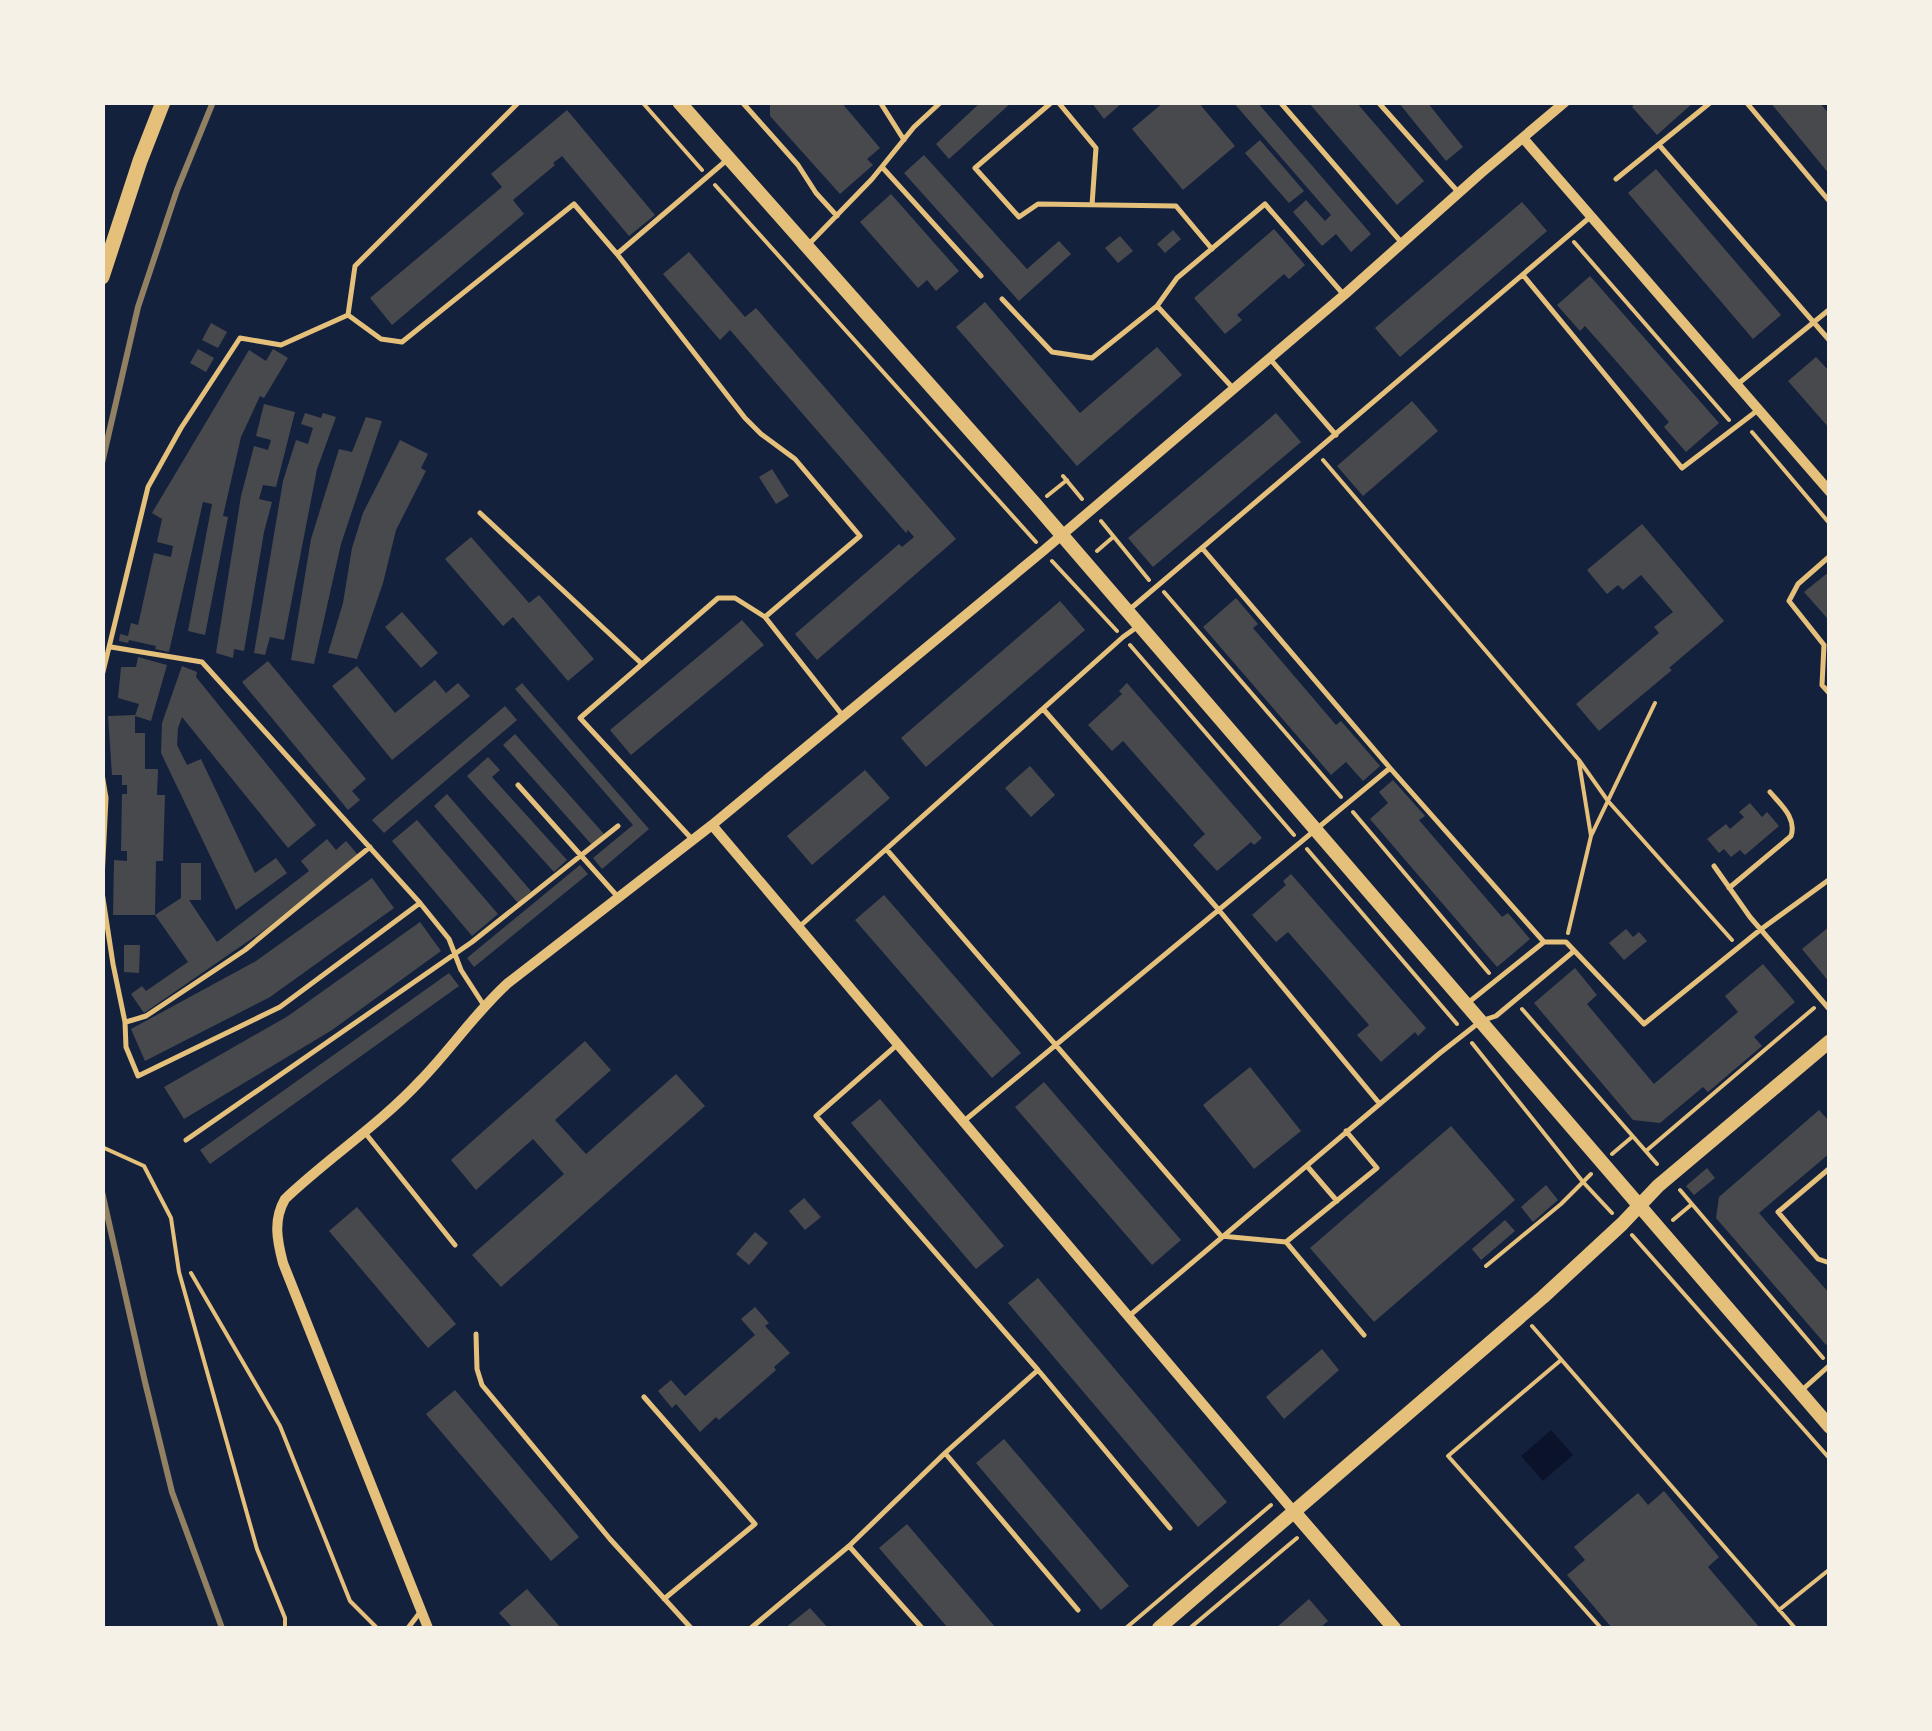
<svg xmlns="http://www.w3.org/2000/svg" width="1932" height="1731" font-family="Rubik,sans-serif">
<rect width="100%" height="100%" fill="#14213d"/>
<path fill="#0b132b" d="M1551 1430 1573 1455 1543 1481 1521 1456Z"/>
<path fill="#48494c" d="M773 102H841L880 148 867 159 873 165 840 194 770 116V105Z
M981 102H1012L949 159 936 144Z
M1091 102H1123L1104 119Z
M1164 102H1198L1235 146 1183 190 1132 129Z
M1233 102H1257L1371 234 1351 252 1336 234 1322 246 1293 212 1306 200 1325 221 1331 215Z
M1308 102H1356L1424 181 1397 205Z
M1398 102H1427L1463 147 1446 161Z
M1636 102H1694L1657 135 1632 107Z
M1770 102H1819L1830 115V175Z
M567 110 655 215 629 236 562 156 553 163 555 165 513 200 524 214 392 325 370 298 502 187 491 174Z
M1260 140 1304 191 1289 203 1245 153Z
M924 155 1027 269 1059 241 1071 254 1019 301 904 173Z
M1656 169 1781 315 1753 339 1628 193Z
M891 194 959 271 936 291 927 280 918 288 860 222Z
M1522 202 1547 231 1400 357 1375 328Z
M1274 229 1305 265 1289 279 1284 274 1237 315 1242 320 1225 334 1194 298Z
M1173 230 1181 239 1165 253 1157 244Z
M1120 236 1133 251 1118 263 1105 248Z
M689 252 745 317 756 308 956 539 817 660 795 634 899 544 902 547 914 537 908 530 906 533 730 330 720 340 663 274Z
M1590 276 1719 423 1686 452 1664 427 1669 422 1609 353 1585 326 1580 331 1557 305Z
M985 302 1080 413 1157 347 1182 375 1077 466 956 327Z
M211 323 227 332 218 348 202 340Z
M198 349 214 358 206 372 190 363Z
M273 349 288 358 264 398 260 396 241 437 223 516 228 517 205 635 188 631 212 504 203 502 169 652 155 649 156 646 129 640 128 643 119 641 120 634 128 636 131 623 138 625 154 553 171 557 173 546 157 542 162 519 152 513 249 350 266 361Z
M1816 357 1830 372V429L1788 381Z
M1412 401 1438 431 1363 496 1337 466Z
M264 404 295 412 276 487 263 485 259 499 272 502 264 532 244 651 234 649 233 658 216 653 241 496 254 446 268 450 271 440 256 436Z
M305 413 321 418 323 413 336 417 317 469 284 640 270 637 265 655 254 653 283 481 296 440 308 444 313 428 301 424Z
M1276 413 1301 442 1153 567 1128 538Z
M366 417 382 421 341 544 314 664 291 660 311 539 339 449 352 452Z
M400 440 428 454 421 468 426 471 396 530 383 583 357 659 328 653 343 603 352 548 363 513Z
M772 469 789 496 776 504 759 477Z
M1642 524 1724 621 1669 668 1672 670 1599 731 1576 704 1659 633 1654 627 1673 612 1641 575 1623 590 1618 585 1607 594 1587 570Z
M471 537 529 603 539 595 594 659 568 681 513 617 503 626 445 559Z
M1830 571V616L1827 618 1804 592Z
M1236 598 1258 624 1253 628 1336 725 1341 721 1380 766 1363 781 1346 762 1331 775 1203 627Z
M1060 601 1085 630 926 767 901 738Z
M402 612 438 653 421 668 385 627Z
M742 620 764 645 631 755 610 730Z
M138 657 167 665 151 721 135 716 139 704 118 698 121 667H136Z
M268 661 366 779 352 791 360 800 348 810 242 682Z
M182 666 197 672 196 677 316 825 288 848 182 717 178 728 177 745 187 765 201 759 255 873 276 858 287 873 236 910 161 753 162 723Z
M357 666 395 713 435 680 446 693 458 683 470 696 392 760 332 686Z
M522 683 649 829 602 869 593 858 633 825 515 689Z
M1127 683 1262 838 1254 845 1251 842 1217 871 1193 845 1205 834 1123 741 1112 751 1088 725 1122 694 1119 691Z
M505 706 517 720 384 833 372 820Z
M135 715V733H145V769H158L157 795H165L163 861H156L155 915H113L114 860 127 861V851H121L122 794H127V785H122V775H112L108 716Z
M515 734 604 834 592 845 503 745Z
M488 757 500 770 492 777 567 860 554 872 467 776Z
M1030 766 1055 795 1031 817 1005 788Z
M865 770 890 798 812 865 787 836Z
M1393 780 1425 816 1419 820 1479 890 1502 917 1508 913 1530 939 1497 967 1370 819 1388 803 1379 792Z
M447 794 531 891 518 903 434 806Z
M1750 803 1762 817 1767 812 1779 826 1745 855 1740 850 1731 857 1724 849 1719 853 1707 839 1726 824 1730 829 1744 817 1739 812Z
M417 820 498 914 472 936 392 841Z
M327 839 336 850 346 841 358 855 263 931 144 1013 131 994 142 986 146 991 188 962 155 915 181 898V863H201V900H189L217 942 309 871 301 861Z
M580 865 588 874 474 967 467 958Z
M1291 874 1426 1028 1418 1036 1415 1032 1381 1062 1357 1035 1369 1025 1288 932 1276 942 1252 915 1286 885 1283 881Z
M372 878 394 908 270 997 145 1061 131 1029 256 961Z
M884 895 1021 1053 992 1078 855 920Z
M420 922 441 951 332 1030 184 1119 164 1087 288 1016Z
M1830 926V983L1802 949Z
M1626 929 1633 937 1639 932 1647 941 1624 960 1609 943Z
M124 945H140L139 973 124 972Z
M1763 964 1795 1002 1754 1037 1762 1046 1708 1092 1703 1087 1660 1123 1633 1120 1534 1003 1575 968 1597 995 1587 1004 1654 1084 1738 1012 1725 996Z
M449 973 459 986 210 1164 200 1150Z
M585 1041 611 1070 555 1120 586 1154 676 1074 705 1106 501 1287 472 1255 564 1174 533 1139 476 1190 451 1160Z
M1250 1067 1301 1131 1254 1169 1203 1105Z
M1044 1082 1181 1240 1152 1265 1015 1107Z
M880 1099 1004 1246 976 1269 851 1123Z
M1819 1110 1828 1120 1830 1119V1153L1759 1213 1830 1294V1341L1826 1345 1716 1218 1719 1197Z
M1451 1126 1515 1200 1374 1322 1310 1248Z
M1707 1168 1715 1178 1694 1195 1686 1186Z
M1546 1185 1558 1200 1533 1222 1521 1207Z
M804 1198 821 1217 805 1230 789 1211Z
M357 1207 456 1324 428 1348 329 1231Z
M1505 1220 1515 1231 1481 1260 1472 1249Z
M755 1232 768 1243 749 1265 736 1254Z
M1038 1278 1227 1502 1198 1527 1008 1303Z
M755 1307 769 1323 765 1326 790 1353 774 1367 776 1370 719 1420 716 1417 700 1432 676 1404 672 1408 658 1391 671 1380 685 1396 755 1335 741 1319Z
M1322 1349 1339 1370 1284 1419 1266 1397Z
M455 1390 579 1537 551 1561 426 1414Z
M1004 1439 1129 1586 1101 1610 976 1463Z
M1664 1491 1719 1557 1708 1567 1760 1628H1612L1567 1575 1585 1560 1574 1547 1638 1493 1648 1505Z
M907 1524 996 1628H948L929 1606 879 1548Z
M527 1589 561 1628H513L499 1613Z
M1309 1599 1328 1621 1320 1628H1276Z
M810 1608 828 1628H785Z"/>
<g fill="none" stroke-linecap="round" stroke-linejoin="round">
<path stroke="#e5c07b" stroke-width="4" d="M642 102 702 170
M715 185 1036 542
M1574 242 1729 420
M1752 432 1830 524
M1323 460 1579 760 1608 801 1732 940
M1063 476 1082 499
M1047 496 1067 480
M1101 521 1149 580
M1097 551 1112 538
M1052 561 1117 631
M1164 592 1341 797
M1130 645 1294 835
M1579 762 1591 836
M1353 812 1489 973
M1307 849 1457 1024
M1568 933 1591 836 1655 703
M1522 1009 1657 1164
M1472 1043 1583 1182 1612 1213
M102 1147 144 1166 171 1218 179 1272 257 1549 285 1618V1628
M1646 1151 1814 1008
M1612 1154 1632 1137
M1680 1190 1823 1358
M1673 1220 1692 1204
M1632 1235 1830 1459
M1486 1266 1561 1204 1591 1174
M191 1273 280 1426 350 1601 377 1628
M1532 1326 1795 1628
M1561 1360 1448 1456 1601 1628
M1779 1610 1830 1569
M1126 1628 1271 1505
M1190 1628 1297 1538"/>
<path stroke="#e5c07b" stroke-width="5" d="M519 102 355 266 348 315 381 339 402 342 574 204 617 254 745 418 761 434 795 459 860 536 765 617
M742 102 798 165 816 193 837 216
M880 102 904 140
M1052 102 975 168 1019 217 1038 204 1176 206 1212 249
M1058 102 1096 148 1092 205
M1280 102 1402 243
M1378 102 1459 193
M1746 102 1830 202
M1660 146 1830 341
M882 167 981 276
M1616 179 1711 102
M808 245 872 179 914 127 941 102
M617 254 728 159
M1523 275 1682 468 1758 410
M1002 299 1052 352 1092 358 1157 306 1177 278 1265 204 1344 295
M1158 307 1232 387
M1270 359 1336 435
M1739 383 1830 309
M480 513 642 664
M1202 548 1390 768 1544 942
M1830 556 1798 584 1789 601 1824 645 1822 685 1830 694
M1129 610 1589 218
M111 647 202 662 420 903 449 939 461 970 483 1004
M102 676 148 487 181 428 240 338 281 345 348 315
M1044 710 1218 909 1379 1103
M102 774 106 798 102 880
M518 785 618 897
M691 838 580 718 718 598H735L765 617 843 716
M887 850 1221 1236 1286 1242 1377 1168 1346 1131
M1714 866 1750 917 1830 1010
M1729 888 1791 836C1797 818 1781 805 1770 792
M102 892 113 964 125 1022 126 1047 138 1076 280 1007 420 903
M799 927 1123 637 1137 627
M1469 1002 1544 942H1566L1644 1024 1760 930 1830 879
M126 1022 146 1016 245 950 370 847
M898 1044 816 1116 1038 1370 1170 1528
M964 1121 1390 768
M366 1134 455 1245
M186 1140 472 942 618 826
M1307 1166 1337 1201
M1830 1168 1778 1212 1818 1259 1830 1263
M1286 1242 1364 1335
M1129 1316 1440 1053 1481 1021 1496 1016 1574 951
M476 1334 477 1369 482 1385 610 1539 691 1628
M1802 1390 1830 1365
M644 1397 755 1524 664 1599
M945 1453 1078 1610
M849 1546 922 1628
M408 1628 421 1611
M751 1628 849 1546 945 1453 1038 1370"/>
<path stroke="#e5c07b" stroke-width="10" d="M1523 138 1830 492
M712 825 1295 1513
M428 1628 283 1263C277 1240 273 1220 285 1199 328 1158 379 1125 420 1081 451 1049 475 1013 508 983L712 825 1043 551 1344 295 1481 173 1565 102"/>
<path stroke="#e5c07b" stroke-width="14" d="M679 102 1036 505 1830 1427
M1295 1513 1394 1628
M1159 1628 1543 1297 1622 1224 1658 1186 1830 1041"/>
<path stroke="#e5c07b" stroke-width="15" d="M102 277 140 161 163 102"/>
<path stroke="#918062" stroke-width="6" d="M102 463 138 307 177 190 213 102
M102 1192 145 1382 172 1492 222 1628"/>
</g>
<rect width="1932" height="1731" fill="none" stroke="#f6f1e7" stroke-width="210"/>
</svg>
